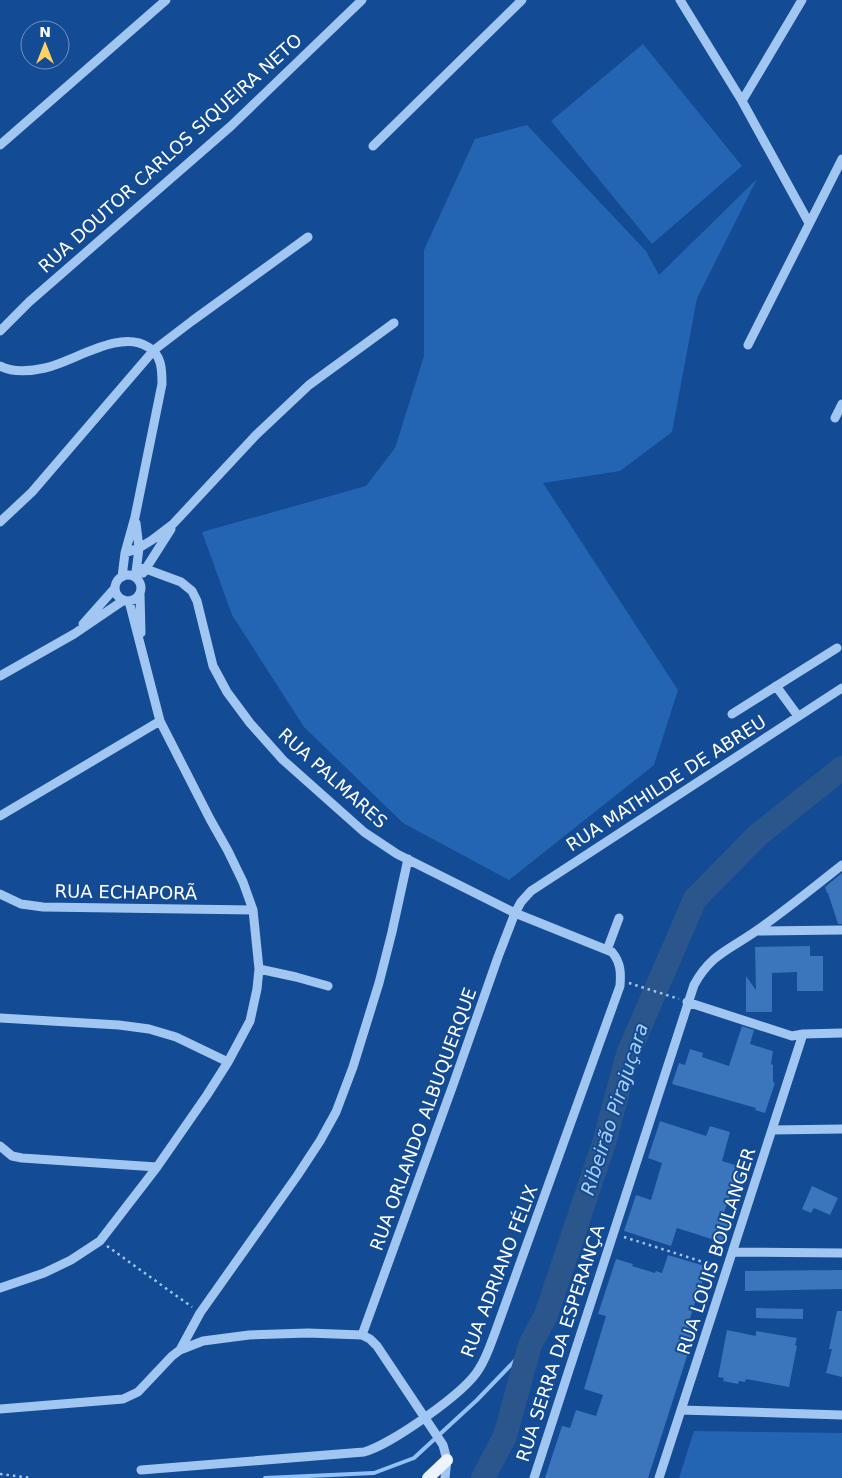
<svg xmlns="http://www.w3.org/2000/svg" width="842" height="1478" font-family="'DejaVu Sans',sans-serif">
<rect width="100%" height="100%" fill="#134b94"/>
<path fill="#2465b3" d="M643 44 742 166 652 244 551 121Z
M527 125 646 251 659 275 757 179 697 298 672 432 620 471 543 483 678 690 654 765 509 880 403 823 304 727 232 615 202 532 366 486 395 448 424 356V250L475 139Z
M694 1431 842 1433V1478H679Z"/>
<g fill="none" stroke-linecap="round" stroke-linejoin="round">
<path stroke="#93c1f6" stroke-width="4" d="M265 1478 374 1473 414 1458 477 1400 530 1345"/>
<path stroke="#2b568b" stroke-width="24" d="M483 1478 505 1436 530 1345 546 1315 604 1143 628 1054 695 899 758 835 842 768"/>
</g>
<path fill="#3b75bc" d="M842 873V924H838L828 893H827L825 887Z
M810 946V956H823V991H797V972L772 973V1012H746V976L756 990 755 947Z
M742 1026 754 1030 750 1044 773 1051 771 1064 773 1065V1082L775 1083 765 1113 755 1110 756 1108 672 1084 679 1063 685 1065 690 1049 703 1053 702 1057 729 1066Z
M660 1121 706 1136 710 1126 730 1132 722 1161 748 1169 742 1188 733 1185 721 1222 730 1224 724 1243 677 1228 671 1246 624 1231 636 1195 651 1200 662 1163 648 1158Z
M812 1186 838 1198 830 1215 814 1208 811 1213 802 1209Z
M668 1255 708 1267 701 1285H700L689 1322 697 1325 648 1478H545L562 1426 570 1428 576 1410 596 1416 603 1395 584 1389 606 1316 598 1314 616 1259 633 1264 632 1266 655 1273 656 1271 662 1273Z
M842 1270V1289L745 1291V1271Z
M756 1308 803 1309V1319L756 1318Z
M837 1311H842V1377L826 1373 832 1349H829Z
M727 1330 756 1336V1331L797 1338 795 1345 797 1346 789 1387 746 1379 745 1382 739 1381 738 1384 723 1381 724 1378 718 1377Z"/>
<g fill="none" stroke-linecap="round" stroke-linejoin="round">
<path stroke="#a1c6f2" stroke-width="2.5" stroke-dasharray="2.5 4" stroke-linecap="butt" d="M629 983 679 999
M624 1237 716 1266
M107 1246 192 1307
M0 1474 32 1478"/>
<path stroke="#a1c6f2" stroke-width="9" d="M680 0 742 101 809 223
M742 101 802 0
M0 145 166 0
M373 146 522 0
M0 331 29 302 231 126 362 0
M748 345 842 159
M0 366C12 373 32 371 45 368 75 361 120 329 148 347 162 355 162 370 162 384L135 517 125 553 122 577
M835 418 842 404
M0 522 32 492 154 350 192 321 308 237
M136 523 139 548 136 572
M125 553 139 548 152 540 173 524 256 435 309 385 394 323
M137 568 146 569 181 582 192 591 197 601 213 666 227 692 250 723 283 760 364 832 397 854 515 913 612 952C621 963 621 973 620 986L496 1330C491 1343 487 1357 479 1369 465 1393 390 1445 364 1452L141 1470
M143 573 171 529
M115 588a13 13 0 1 1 26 0a13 13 0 1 1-26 0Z
M140 594 141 633
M83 624 115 588
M0 676 74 634 124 600
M776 686 798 716
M732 714 837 648
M0 816 160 721
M0 894 21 904 43 907 253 910
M756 931 842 930
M607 950 619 918
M259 969 296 977 328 986
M687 1002 792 1036 803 1034 842 1033
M0 1018 119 1025 149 1029 176 1037 228 1062
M772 1130 842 1129
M0 1146 12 1156 22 1158 157 1167
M733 1252 842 1253
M0 1288 44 1273 71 1260 100 1241 157 1167 207 1095 228 1062 250 1021 257 989 259 969 253 910 243 882 228 851 210 819 160 721 129 601
M362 1335 453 1085 498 957 515 913 521 902 531 891 842 688
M180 1350 200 1313 297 1176 320 1141 336 1112 353 1067 379 983 392 932 408 859
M0 1409 123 1399 138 1392 172 1356 180 1350 203 1341 249 1335 308 1333 362 1335 370 1339 377 1346 443 1445 447 1460 445 1478
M681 1410 842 1415
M534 1478 694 985C711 954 729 950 756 931 786 910 814 887 842 865
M659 1478 803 1034"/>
<path stroke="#edf4ff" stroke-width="12" d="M428 1478 447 1460"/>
</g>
<g text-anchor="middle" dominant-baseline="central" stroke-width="4" stroke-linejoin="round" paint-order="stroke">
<g font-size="18" fill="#fff" stroke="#134b94">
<text transform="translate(170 153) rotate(-42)">RUA DOUTOR CARLOS SIQUEIRA NETO</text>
<text transform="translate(333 778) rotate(42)">RUA PALMARES</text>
<text transform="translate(666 783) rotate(-33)">RUA MATHILDE DE ABREU</text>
<text transform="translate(126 892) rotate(1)">RUA ECHAPORÃ</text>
<text transform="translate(423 1119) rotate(-70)">RUA ORLANDO ALBUQUERQUE</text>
<text transform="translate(716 1251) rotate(-72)">RUA LOUIS BOULANGER</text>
<text transform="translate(499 1271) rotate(-69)">RUA ADRIANO FÉLIX</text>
<text transform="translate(560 1343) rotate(-72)">RUA SERRA DA ESPERANÇA</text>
</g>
<g font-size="19" font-style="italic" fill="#add0f9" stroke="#134b94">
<text transform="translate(614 1109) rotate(-72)">Ribeirão Pirajuçara</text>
</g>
</g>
<g transform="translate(45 45)"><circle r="24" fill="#134b94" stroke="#7193bf"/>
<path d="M0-4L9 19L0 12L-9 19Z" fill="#ffd263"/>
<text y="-8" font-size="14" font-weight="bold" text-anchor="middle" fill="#ffffff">N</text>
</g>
</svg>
